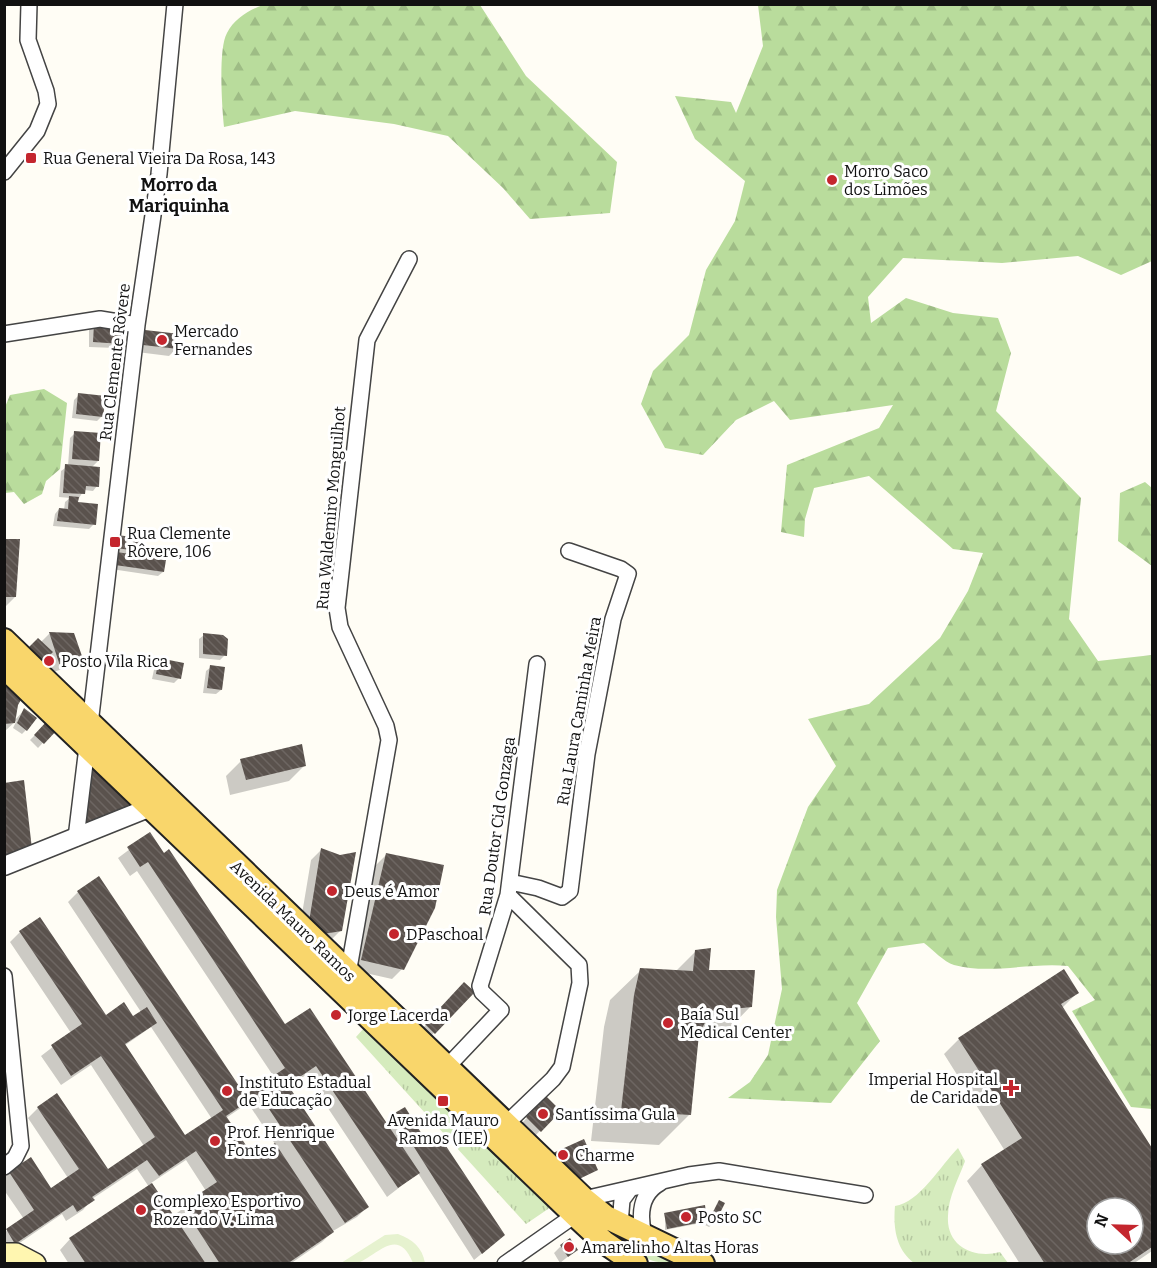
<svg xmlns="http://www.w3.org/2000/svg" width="1157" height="1268" font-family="Bitter,serif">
<defs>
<pattern id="grass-tufts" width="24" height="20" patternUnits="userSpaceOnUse" patternTransform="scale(1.5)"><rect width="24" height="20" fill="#d5ebbd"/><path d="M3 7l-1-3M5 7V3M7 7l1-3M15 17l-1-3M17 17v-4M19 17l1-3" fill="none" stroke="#b6c8a1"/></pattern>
<pattern id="forest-firs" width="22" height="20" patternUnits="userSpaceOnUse" patternTransform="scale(1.5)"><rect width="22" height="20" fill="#b9dc9c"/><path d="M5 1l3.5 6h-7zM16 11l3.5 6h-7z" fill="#9ebc85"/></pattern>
<pattern id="building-back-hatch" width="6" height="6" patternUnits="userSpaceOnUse" patternTransform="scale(1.5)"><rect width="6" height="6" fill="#5a524d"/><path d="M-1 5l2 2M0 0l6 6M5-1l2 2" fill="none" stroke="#6d6662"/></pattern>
</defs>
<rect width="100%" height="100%" fill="#fffdf5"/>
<path fill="url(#grass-tufts)" d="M364 1028 551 1207 526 1224 356 1037Z
M958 1148 965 1161C959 1178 948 1197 948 1216 946 1247 975 1259 1000 1252L1008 1263H914C896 1249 893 1228 895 1206 919 1203 941 1165 958 1148Z
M633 1241 684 1263C662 1263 642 1265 633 1241Z"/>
<path fill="url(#forest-firs)" d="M263 5H480L526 76 617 162 610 213 530 219 503 188 448 136 394 124 295 111 224 127C222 108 218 48 227 33 234 19 249 10 263 5Z
M758 5H1152V261L1121 275 1078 256 1002 263 903 258 868 297 871 323 906 298 953 313 998 318 1011 353 996 411 1081 498 1069 619 1098 661 1152 655V1109L1131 1107 1072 1011 1095 1000 1068 966C1031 962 990 975 954 965 944 962 932 949 924 943L888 948 857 1003 880 1041 831 1103 728 1098 750 1082 768 1055 782 989 776 917 777 890 808 807 836 766 808 719 869 704 940 638 968 591 983 553 953 549 869 476 814 488 805 519 804 537 781 532 787 465 879 428 893 405 790 420 774 401 736 420 703 455 665 448 641 404 653 371 689 335 706 270 735 221 745 181 695 139 675 96 731 102 736 113 763 46Z
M44 389 67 403 60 469 46 481 42 494 24 504 14 492 5 493V407L10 395Z
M1145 482 1152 488V566L1118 541 1120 493Z"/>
<path fill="#e6f2cf" d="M398 1234C413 1240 422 1247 425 1263H413C397 1224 376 1258 355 1264 351 1265 345 1263 341 1263L385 1235Z"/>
<path fill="#0003" fill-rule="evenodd" d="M94 325 121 343 116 348 89 347V330Z
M146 332 177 348 169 356 137 352 138 339Z
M79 395 102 416 97 421 72 418 74 400Z
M75 433 98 461 91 468 97 486 93 491 84 490 76 503 94 524 89 529 53 526 55 514 59 509 64 510 65 502 70 498 59 497 61 471 68 466 70 438Z
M4 540 15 597 5 607Z
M113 541 137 550 131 556 163 572 158 576 111 569Z
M49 634 73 635 81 659 73 666 53 672 41 642Z
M204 635 225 655 220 660 199 658V639Z
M160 660 179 678 174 683 152 679 155 665Z
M211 667 221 690 216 694 203 693 206 671Z
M6 685 16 704 14 721 24 710 26 730 22 734 13 728 17 720 4 732Z
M47 723 54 731 38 748 30 740Z
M241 761 305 765 289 781 230 795 226 776Z
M150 834 285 1026 385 1124 405 1109 430 1149 496 1242 474 1260 418 1173 387 1197 306 1075 287 1087 367 1207 357 1217 333 1231 322 1242 290 1264H69L60 1250 70 1239 149 1187 137 1169 92 1199 83 1210 66 1221 62 1214 5 1253 4 1233 24 1219 4 1190V1178L10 1173 51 1190 68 1178 28 1118 38 1108 107 1171 144 1146 91 1065 61 1085 41 1056 71 1033 10 942 20 932 105 1017 133 1018 141 1012 68 902 78 892 244 1097 274 1077 137 871 130 876 118 858ZM151 1027 212 1119 185 1137 124 1046ZM248 1103 275 1144 253 1159 226 1118ZM186 1160 206 1191 173 1216 151 1183Z
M321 850 341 930 331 940 298 938 311 860Z
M386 855 402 969 392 979 352 970 376 865Z
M696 951 707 972 751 1006 721 1037 697 1040 690 1114 659 1145 591 1141 604 1027 610 1000 641 970 675 972Z
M464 984 473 992 430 1037 422 1029Z
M1077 993 1062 1008 1152 1150V1251L1133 1264H1020L967 1181 982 1165 1005 1151 944 1054 959 1039ZM1097 1208H1133V1244H1097Z
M546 1098 559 1111 535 1136 522 1123Z
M584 1141 596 1170 574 1182 549 1158Z
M719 1202 723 1204 714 1223 709 1227 705 1225Z
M704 1206 706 1222 665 1230V1214Z
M561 1246 576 1250 560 1263 554 1253Z"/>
<path fill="url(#building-back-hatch)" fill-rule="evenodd" d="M94 324 123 325 122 344 93 342Z
M145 330 180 334 178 349 143 345Z
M78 393 106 396 103 417 76 414Z
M74 431 101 433 99 461 72 459Z
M65 464 100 467 99 487 86 486 85 494 63 493Z
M69 496 79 497 78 502 98 504 96 525 57 521 59 508 68 509Z
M117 535 140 538 138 551 116 548Z
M4 539H20L16 597H4Z
M117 552 166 560 164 572 115 565Z
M49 632 74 633 83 659 60 666Z
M203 633 223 635 228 639 227 656 203 654Z
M38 638 53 652 40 665 26 650Z
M159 658 184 663 181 679 156 674Z
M210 665 225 667 222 690 207 688Z
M5 683 22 698 18 705 15 723 4 724Z
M24 708 37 718 27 731 17 723Z
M47 721 57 730 44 744 34 735Z
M302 744 306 766 246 780 240 759Z
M90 756 133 804 129 810 82 829Z
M24 780 32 849 4 860V783Z
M150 832 164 853 169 849 285 1024 310 1008 420 1173 398 1188 316 1066 288 1085 369 1207 345 1223 259 1094 226 1116 254 1157 275 1143 334 1232 287 1264H220L182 1205 217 1182 196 1151 159 1176 147 1160 92 1197 95 1200 77 1212 73 1205 15 1244 6 1229 34 1210 9 1172 31 1157 51 1188 79 1169 37 1107 57 1093 108 1169 155 1137 101 1056 71 1076 51 1045 82 1024 19 931 40 917 106 1015 124 1002 133 1016 147 1007 157 1023 125 1044 185 1135 223 1110 77 891 99 876 245 1095 285 1068 148 862 140 867 127 847Z
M321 848 340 855 356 852 342 931 323 934 308 928Z
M386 853 444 865 435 908 404 970 361 960Z
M711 948 709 970H755L752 1007 711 1011 699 1034 691 1115 621 1111 634 995 640 968 693 971 695 950Z
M1064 969 1079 993 1061 1004 1152 1148V1247L1127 1264H1045L981 1164 1022 1138 958 1038ZM1097 1208H1133V1244H1097Z
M464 982 475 992 435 1034 425 1024Z
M546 1096 561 1111 541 1132 526 1117Z
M405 1107 430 1147 442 1140 505 1235 482 1254 393 1114Z
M584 1139 598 1170 579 1179 553 1153Z
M152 1183 206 1264H86L69 1238Z
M719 1200 725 1203 715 1223 709 1220Z
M705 1205 707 1221 667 1229 664 1213Z
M570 1238 578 1250 568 1257 560 1245Z"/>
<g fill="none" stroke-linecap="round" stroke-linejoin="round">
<g stroke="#444" stroke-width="18">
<path id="minor" d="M4 172 37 131 48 104 46 91 28 40 29 4
M4 334 100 319 137 325
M90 724 137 325 159 174 175 4
M76 838 87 747
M510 882 538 888 562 897 570 891 587 754 613 619 628 574 621 569 569 551
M348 974 389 740 386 726 340 627 337 608 367 340 409 259
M4 976 21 1146 15 1158 4 1167
M447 1067 501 1010 482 992 480 986 508 895 537 664
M506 1124 553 1079 562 1067 580 983 579 965 508 895
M584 1199 689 1175 719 1171 865 1195
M620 1224 622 1200 630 1189
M644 1235C639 1215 640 1194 660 1183
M505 1264 575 1215"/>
</g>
<g stroke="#444" stroke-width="21">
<path id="tertiary" d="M4 866 151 807"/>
</g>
<g stroke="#333" stroke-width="24">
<path id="secondary" d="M4 1254H16L35 1264"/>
</g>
<g stroke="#222" stroke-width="26">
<path id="primary" d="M4 640 584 1199 606 1217 703 1264
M4 667 575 1215 604 1242 636 1264"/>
</g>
<use href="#minor" stroke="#fff" stroke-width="15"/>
<use href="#tertiary" stroke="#fff" stroke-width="18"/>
<use href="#secondary" stroke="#fff6b0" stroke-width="21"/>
<use href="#primary" stroke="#f9d66b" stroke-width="22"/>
</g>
<g fill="#c4262e" stroke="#fff" stroke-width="2">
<rect x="25" y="152" width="12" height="12" rx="3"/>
<circle cx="832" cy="180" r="6"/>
<circle cx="162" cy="340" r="6"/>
<rect x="109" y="536" width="12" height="12" rx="3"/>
<circle cx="49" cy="661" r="6"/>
<circle cx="332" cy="891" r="6"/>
<circle cx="394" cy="934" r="6"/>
<circle cx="336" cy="1015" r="6"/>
<circle cx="668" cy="1023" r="6"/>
<path d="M1008 1079h6v6h6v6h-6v6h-6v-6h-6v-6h6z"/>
<circle cx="227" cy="1091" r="6"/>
<rect x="437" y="1095" width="12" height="12" rx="3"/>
<circle cx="543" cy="1114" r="6"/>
<circle cx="215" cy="1141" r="6"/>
<circle cx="563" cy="1155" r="6"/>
<circle cx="141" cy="1210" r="6"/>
<circle cx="686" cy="1217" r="6"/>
<circle cx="569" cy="1247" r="6"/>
</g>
<g text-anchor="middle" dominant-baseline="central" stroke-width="6" stroke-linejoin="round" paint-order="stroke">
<g font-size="16" fill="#111" stroke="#fff" text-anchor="start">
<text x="43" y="158">Rua General Vieira Da Rosa, 143</text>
<text x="844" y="171">Morro Saco<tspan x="844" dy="18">dos Limões</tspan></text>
<text x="174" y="331">Mercado<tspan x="174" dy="18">Fernandes</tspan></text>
<text x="127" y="533">Rua Clemente<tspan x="127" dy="18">Rôvere, 106</tspan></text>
<text x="61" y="661">Posto Vila Rica</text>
<text x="344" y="891">Deus é Amor</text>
<text x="406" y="934">DPaschoal</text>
<text x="680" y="1014">Baía Sul<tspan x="680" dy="18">Medical Center</tspan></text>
<text x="348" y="1015">Jorge Lacerda</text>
<text x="998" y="1079" text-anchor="end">Imperial Hospital<tspan x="998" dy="18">de Caridade</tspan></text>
<text x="239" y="1082">Instituto Estadual<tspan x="239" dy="18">de Educação</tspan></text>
<text x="555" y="1114">Santíssima Gula</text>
<text x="443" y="1120" text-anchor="middle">Avenida Mauro<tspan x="443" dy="18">Ramos (IEE)</tspan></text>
<text x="227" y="1132">Prof. Henrique<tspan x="227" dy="18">Fontes</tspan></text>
<text x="575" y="1155">Charme</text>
<text x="153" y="1201">Complexo Esportivo<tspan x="153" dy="18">Rozendo V. Lima</tspan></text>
<text x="698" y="1217">Posto SC</text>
<text x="581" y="1247">Amarelinho Altas Horas</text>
</g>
<g font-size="16" fill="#111" stroke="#fff">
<text transform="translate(115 362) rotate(-83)">Rua Clemente Rôvere</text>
<text transform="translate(331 508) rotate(-85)">Rua Waldemiro Monguilhot</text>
<text transform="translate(579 711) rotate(-80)">Rua Laura Caminha Meira</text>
<text transform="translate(497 826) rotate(-82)">Rua Doutor Cid Gonzaga</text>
<text transform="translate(293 921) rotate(44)">Avenida Mauro Ramos</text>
</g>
<g font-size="18" font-weight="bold" fill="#111" stroke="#fff">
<text x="179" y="185">Morro da<tspan x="179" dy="21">Mariquinha</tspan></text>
</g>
</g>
<rect width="1157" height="1268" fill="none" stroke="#111111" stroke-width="12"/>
<g transform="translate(1115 1226) rotate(292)"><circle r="28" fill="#ffffff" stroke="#a0a0a0" stroke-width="1.5"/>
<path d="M0-4.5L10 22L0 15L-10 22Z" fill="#c4262e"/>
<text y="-9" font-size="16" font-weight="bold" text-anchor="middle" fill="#111111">N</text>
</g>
</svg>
